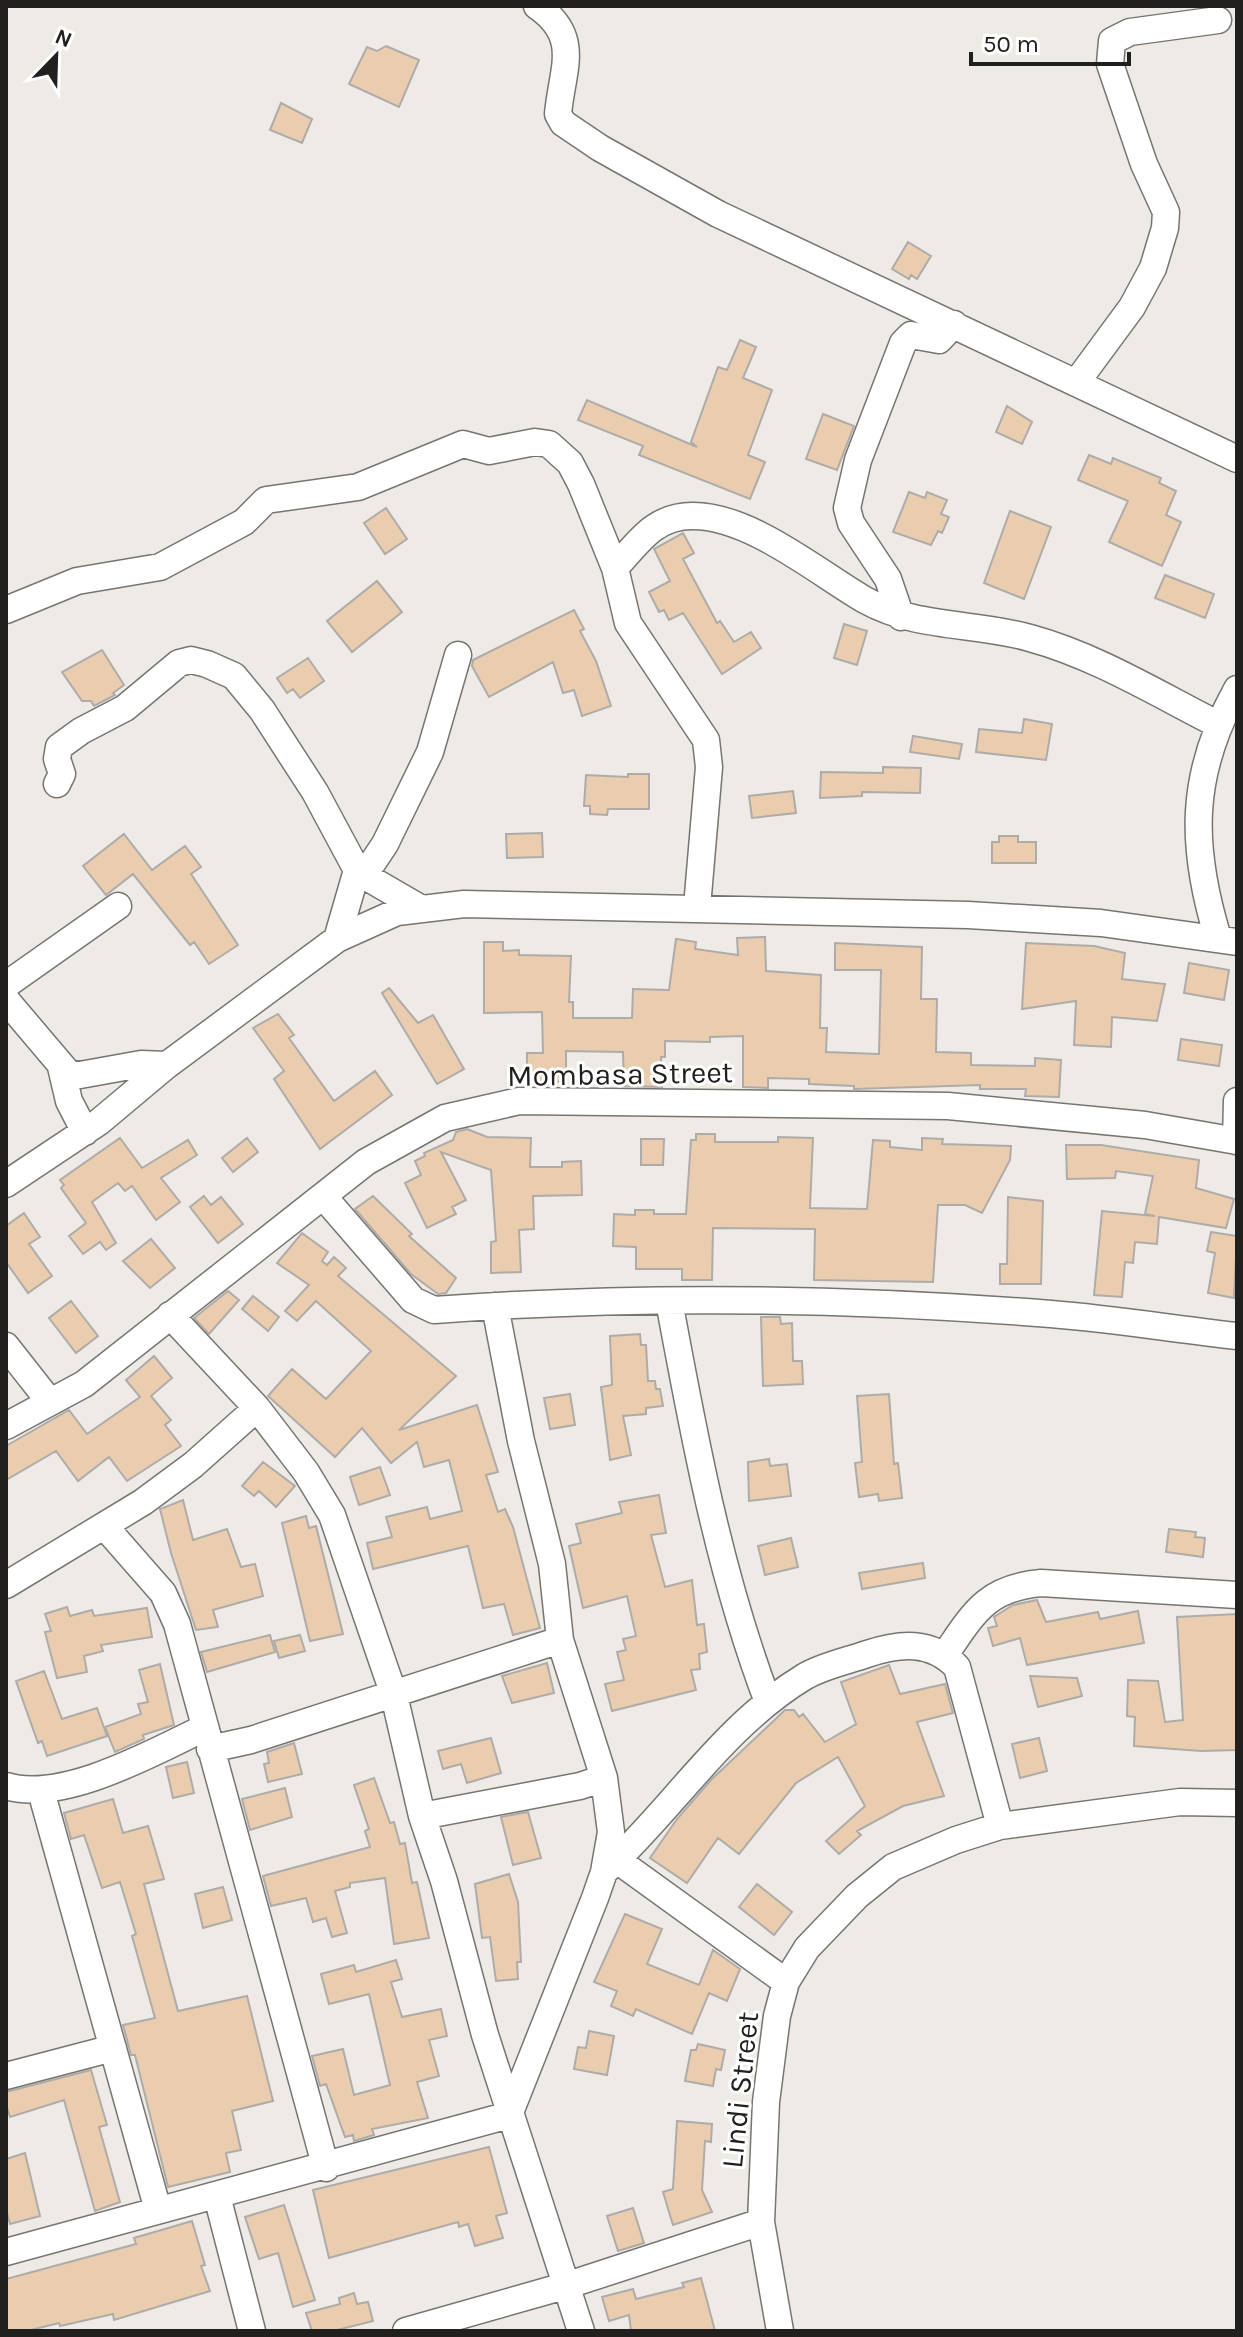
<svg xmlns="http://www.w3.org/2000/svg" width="1243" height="2337" font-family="Karla,sans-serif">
<rect width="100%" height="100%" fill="#eeebe7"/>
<path fill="#eacdaf" stroke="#afaba8" stroke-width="2" d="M386 46 419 60 399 107 349 84 367 47 377 51Z
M281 103 312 119 302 143 270 130Z
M908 242 931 256 917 279 911 275 909 279 892 269Z
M740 340 756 347 743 378 772 390 748 455 765 462 750 499 639 455 643 446 578 420 587 400 697 447 691 442 718 367 727 370Z
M1007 406 1032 422 1022 444 996 432Z
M823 414 854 426 837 470 806 459Z
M1089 455 1111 464 1113 458 1161 478 1159 483 1176 491 1166 515 1181 522 1162 566 1109 542 1128 501 1078 480Z
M909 492 925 498 927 492 947 500 941 514 949 517 942 533 938 531 931 545 893 532Z
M386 508 407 539 385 554 364 523Z
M1010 511 1051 527 1024 599 984 583Z
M683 533 694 553 683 559 717 623 720 621 734 642 751 632 761 648 722 674 683 613 669 620 664 610 659 612 649 592 670 581 654 549Z
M1165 575 1214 594 1205 618 1155 598Z
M377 581 402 612 352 652 327 621Z
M574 610 584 629 580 631 596 661 611 706 582 716 574 690 563 693 553 662 489 697 472 666 473 660Z
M844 624 867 631 857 665 834 658Z
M102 650 124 685 113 693 115 695 94 706 91 701H82L62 672Z
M308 658 324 681 300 698 293 689 287 693 277 678Z
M1024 719 1052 724 1046 760 976 752 979 729 1022 733Z
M913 736 962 744 959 759 910 752Z
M883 767 921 768 920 793 862 792V796L820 798 821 772 883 773Z
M628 774H649V809H608L607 815 590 814V806H584L586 775 628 777Z
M793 791 796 813 752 818 749 796Z
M542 833 543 857 507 858 506 834Z
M124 834 152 870 185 846 201 867 191 874 238 945 209 964 194 942 190 945 133 874 106 895 83 866Z
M999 836H1018V842H1036V863H992V842H999Z
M765 937 766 971 821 975 820 1028H827L826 1052 879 1054 881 970H835V943L922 947 921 999H937L936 1052 971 1053V1065L1035 1066V1058L1061 1060 1059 1097 1025 1096 1026 1089H980V1085L854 1089V1086L809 1084V1079L768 1078V1088L743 1087V1036L710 1037V1042L665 1041V1057H661L662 1087 624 1086 623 1052 566 1051V1082L527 1081V1053H543L542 1012 484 1013V942H503V951L519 950V955L571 956 569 1002H573V1018H632L633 989 669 990 676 939 696 942 695 949 738 955 737 938Z
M1026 943 1094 946 1125 953 1122 979 1165 984 1157 1021 1112 1017 1111 1047 1074 1045 1076 1001 1022 1009Z
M1189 963 1229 970 1224 1000 1184 993Z
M389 988 418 1023 433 1015 464 1069 437 1084 382 993Z
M278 1014 294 1035 289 1038 334 1101 375 1071 392 1095 320 1149 274 1079 284 1071 253 1028Z
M1181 1039 1222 1045 1219 1066 1178 1060Z
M467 1129 487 1137 531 1138 530 1167H562V1162L581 1161 582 1195 533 1196 534 1229 519 1230 521 1272 491 1273V1242L496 1241 491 1170 441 1152 466 1200 452 1207 456 1214 427 1228 405 1183 421 1175 415 1161 425 1156 424 1153 453 1140 456 1132Z
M696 1134H715V1142H778V1137L813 1138 810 1208 867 1209 873 1140 890 1141V1147L922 1150V1138L943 1139 942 1144 1011 1146 1010 1160 982 1213 965 1205H938L933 1282 814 1280 815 1229 713 1228 712 1280H682V1269H636V1247L613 1246 614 1214 635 1215V1210H654V1214H686L691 1140H696Z
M120 1138 142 1168 188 1140 197 1155 161 1178 180 1202 156 1220 132 1186 125 1191 118 1183 92 1202 116 1243 106 1250 100 1242 83 1254 69 1236 86 1223 61 1188 64 1185 60 1180Z
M247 1138 258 1152 233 1172 222 1158Z
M641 1139H664L663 1165H641Z
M1066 1145H1101L1199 1160 1196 1188 1234 1199 1226 1228 1159 1217 1157 1244 1135 1242 1133 1263 1125 1262 1122 1297 1094 1295 1102 1211 1155 1216 1145 1214 1153 1176 1116 1171 1115 1178 1067 1179Z
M204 1196 211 1205 221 1197 243 1224 218 1243 190 1207Z
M373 1196 412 1234 409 1236 456 1278 446 1293 438 1294 411 1274 355 1209Z
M1008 1197 1043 1201 1041 1284H1000V1264H1007Z
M24 1213 40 1237 29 1244 52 1276 28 1293 6 1262V1226Z
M1211 1232 1237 1236 1234 1298 1208 1293 1215 1253 1207 1251Z
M302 1233 328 1252 322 1261 327 1265 334 1257 346 1268 338 1276 456 1376 399 1430 477 1405 498 1472 486 1475 498 1512 505 1509 513 1527 540 1628 513 1635 504 1604 483 1608 468 1546 373 1569 367 1543 392 1537 386 1517 427 1507 430 1519 462 1511 449 1460 424 1467 417 1442 391 1463 362 1428 335 1457 268 1396 292 1369 326 1399 371 1351 316 1301 297 1321 285 1311 309 1285 277 1263Z
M151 1239 175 1268 150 1288 123 1261Z
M228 1291 239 1300 209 1334 194 1318Z
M253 1296 279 1317 268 1331 242 1309Z
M71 1301 98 1336 76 1353 49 1318Z
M761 1317H780L781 1324 792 1323 793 1361H802L803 1384 763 1386Z
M640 1334 641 1345H646L648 1381H655L656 1389H660L663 1406 646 1408V1414L623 1416 631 1455 610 1460 601 1387 612 1385 610 1336Z
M154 1356 172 1378 151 1396 171 1420 165 1425 181 1446 127 1481 109 1457 78 1481 56 1451 6 1480V1446L69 1410 87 1434 140 1397 126 1380Z
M570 1394 575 1425 550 1429 544 1398Z
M889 1394 894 1464 898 1463 902 1498 879 1501 878 1494 859 1497 855 1463 862 1462 857 1396Z
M769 1459 770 1466 787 1464 791 1496 749 1501 748 1462Z
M263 1462 295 1486 276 1507 259 1491 254 1496 242 1486Z
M380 1467 390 1495 359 1505 350 1477Z
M659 1495 666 1533 651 1535 665 1587 692 1580 697 1625 704 1624 707 1652 699 1654 700 1669 691 1670 696 1690 612 1711 605 1684 624 1680 617 1652 626 1650 623 1639 636 1636 627 1596 583 1608 569 1546 581 1543 576 1524 622 1513 619 1502Z
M183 1500 193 1540 227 1529 241 1567 255 1564 263 1596 213 1610 218 1627 196 1630 171 1553 160 1509Z
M306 1516 309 1528 316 1526 343 1634 310 1641 282 1523Z
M1169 1529 1196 1532 1195 1537 1205 1538 1203 1557 1166 1552Z
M791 1538 798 1567 765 1575 758 1546Z
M923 1563 925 1578 862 1589 859 1573Z
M1037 1600 1046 1622 1098 1612 1100 1619 1138 1611 1144 1643 1027 1665 1020 1638 993 1646 988 1628 997 1626 994 1617 1013 1605Z
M67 1607 70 1616 92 1610 94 1616 147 1608 152 1637 101 1645 103 1651 84 1656 87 1672 57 1678 45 1632 51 1631 45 1614Z
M1237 1614V1750L1201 1751 1134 1746 1135 1717 1127 1716 1128 1680 1158 1681 1165 1722 1183 1720 1177 1617Z
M270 1635 275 1652 207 1672 201 1652Z
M300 1635 305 1651 279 1658 274 1641Z
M547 1663 554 1693 512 1703 502 1676Z
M160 1664 174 1725 143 1735 144 1739 115 1752 105 1727 141 1714 138 1704 148 1702 139 1670Z
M889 1665 900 1694 945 1684 953 1713 917 1722 944 1796 903 1806 857 1831 861 1835 839 1854 826 1841 865 1806 838 1757 796 1783 739 1854 718 1838 687 1883 650 1858 677 1819 711 1780 785 1710H794L799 1717 803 1714 825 1742 856 1724 841 1682Z
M44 1671 62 1719 97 1708 107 1736 47 1756 42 1741 38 1743 16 1681Z
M1030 1676 1077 1678 1082 1696 1038 1707Z
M491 1738 501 1773 467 1783 461 1764 443 1769 438 1751Z
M1039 1738 1047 1771 1020 1778 1012 1744Z
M294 1743 302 1774 268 1782 264 1764 269 1763 267 1752Z
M187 1762 194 1793 173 1798 166 1767Z
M374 1778 390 1823 394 1822 400 1844 405 1843 412 1883 417 1882 429 1938 394 1944 385 1878 350 1883V1887L335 1891 347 1933 332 1937 326 1918 313 1922 306 1898 271 1906 263 1876 370 1847 365 1831 369 1829 354 1785Z
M285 1788 292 1817 250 1830 242 1799Z
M113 1799 123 1833 148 1826 164 1879 144 1884 178 2011 247 1996 273 2101 232 2111 241 2150 226 2153 230 2172 168 2187 135 2055H131L123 2025 155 2018 132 1936 136 1934 120 1882 102 1888 84 1835 71 1839 64 1813Z
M528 1812 541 1858 513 1865 501 1817Z
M509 1874 518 1902 521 1962H517L518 1979 496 1981 490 1937 482 1938 475 1884Z
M757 1884 792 1912 774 1935 739 1907Z
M223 1887 232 1920 203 1928 195 1894Z
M625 1914 662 1929 647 1964 699 1985 713 1950 740 1969 727 2001 709 1993 692 2034 636 2009 633 2016 611 2006 617 1991 594 1982Z
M396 1960 402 1979 391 1982 402 2017 441 2009 447 2036 429 2040 439 2076 417 2082 428 2118 372 2129 374 2135 354 2141 353 2135 345 2137 326 2084 320 2086 312 2056 343 2049 354 2095 390 2085 369 1994 329 2004 321 1974 354 1965 356 1972Z
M589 2031 614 2036 607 2075 574 2069 578 2047 586 2048Z
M698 2044 725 2050 721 2070 716 2069 713 2086 685 2081 691 2050H696Z
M91 2070 107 2125 99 2127 120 2202 95 2211 64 2100 10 2117 6 2104V2092Z
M677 2121 712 2124 711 2142 705 2141 702 2190 712 2212 673 2225 663 2192 673 2189Z
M489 2147 507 2213 496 2216 503 2238 475 2246 468 2224 459 2227 458 2222 329 2258 313 2190Z
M25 2153 40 2216 10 2224 6 2209V2159Z
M284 2205 315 2300 293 2307 278 2253 259 2259 245 2217Z
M633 2208 644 2243 618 2251 607 2216Z
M192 2221 205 2265 201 2266 210 2291 114 2320 113 2314 60 2326 59 2323 27 2331H6V2279L136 2244 134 2238Z
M701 2278 715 2331H631L629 2315 609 2321 602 2297 633 2289 636 2299 684 2287 682 2283Z
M354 2293 357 2304 368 2302 373 2321 333 2331H312L306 2313 340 2304 339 2298Z"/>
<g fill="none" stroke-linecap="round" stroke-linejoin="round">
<g stroke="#777571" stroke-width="29">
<path id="minor" d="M537 6C582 37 562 69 558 114L563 123 600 148 718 214 1237 459
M1076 383 1132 307 1153 268 1165 228 1166 212 1144 164 1110 64 1112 41 1130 32 1218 20
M615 568C638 543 654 516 692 516 749 515 817 572 865 600 917 629 974 622 1030 638 1096 656 1156 693 1217 724
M6 610 77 581 160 567 244 522 266 500 358 487 463 444 489 451 535 442 549 444 570 463 581 484 615 568 628 623 706 740 709 767 697 907
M901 617 888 579 851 523 847 508 858 460 903 343 911 335 939 340 954 324
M57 784 62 774 57 759 59 747 81 731 125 708 179 663 191 660 207 664 234 676 262 710 315 792 358 872 420 908
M1218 938C1190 846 1189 775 1237 689
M337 939 355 877 373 862 385 844 430 752 458 655
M6 985 118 906
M6 1000 68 1073 80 1075 141 1064 167 1065
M61 1067 69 1101 85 1132
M1236 1141 1237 1101
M6 1184 99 1122 167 1065 337 939 397 912 464 904 968 915 1101 923 1237 942
M323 1196 413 1300 434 1310C638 1295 846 1298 1051 1314 1113 1319 1175 1329 1237 1336
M669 1301C694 1436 719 1573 768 1702
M170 1315 257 1408 306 1472 332 1515 394 1695 422 1816 444 1881 485 2035 581 2331
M6 1346 50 1402
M6 1426 84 1384 366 1162 445 1118 519 1101 948 1106 1145 1125 1237 1141
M106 1528 163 1593 177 1624 326 2168
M6 1585 143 1502 193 1465 257 1408
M945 1655C974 1612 987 1588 1041 1583L1237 1595
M210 1749 251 1740 560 1640
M6 1786C63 1803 152 1753 204 1728
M41 1791 158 2210
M422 1816 580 1786 604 1778
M617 1860 786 1982
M604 1872C673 1809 723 1726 804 1677 822 1666 847 1661 867 1654 900 1643 931 1640 957 1667L1000 1826
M6 2076 113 2048
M217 2196 252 2331
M6 2252 509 2115 595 1898 604 1872 611 1832 604 1778 560 1640 552 1564 521 1441 495 1306
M406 2331 568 2285 761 2222
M780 2331 761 2222 766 2102 777 2016 786 1982 807 1948 857 1896 893 1867 956 1840 1000 1826 1180 1802 1237 1803"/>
</g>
<use href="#minor" stroke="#fff" stroke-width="26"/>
</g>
<g text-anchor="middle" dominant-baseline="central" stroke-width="6" stroke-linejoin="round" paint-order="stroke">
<g font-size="30" fill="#21201e" stroke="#fff">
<text transform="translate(620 1074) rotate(-1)">Mombasa Street</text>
<text transform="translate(740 2090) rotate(-84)">Lindi Street</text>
</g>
</g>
<rect width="1243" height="2337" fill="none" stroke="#21201e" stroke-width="16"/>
<g transform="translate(56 56) rotate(23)" stroke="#ffffff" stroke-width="6" paint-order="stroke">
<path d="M0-6L14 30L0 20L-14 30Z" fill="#21201e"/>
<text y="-12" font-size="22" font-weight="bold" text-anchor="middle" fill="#21201e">N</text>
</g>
<path d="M971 52v12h158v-12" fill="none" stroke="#21201e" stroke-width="4"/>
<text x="983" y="52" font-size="24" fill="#21201e" stroke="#ffffff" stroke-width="6" paint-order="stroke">50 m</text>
</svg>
